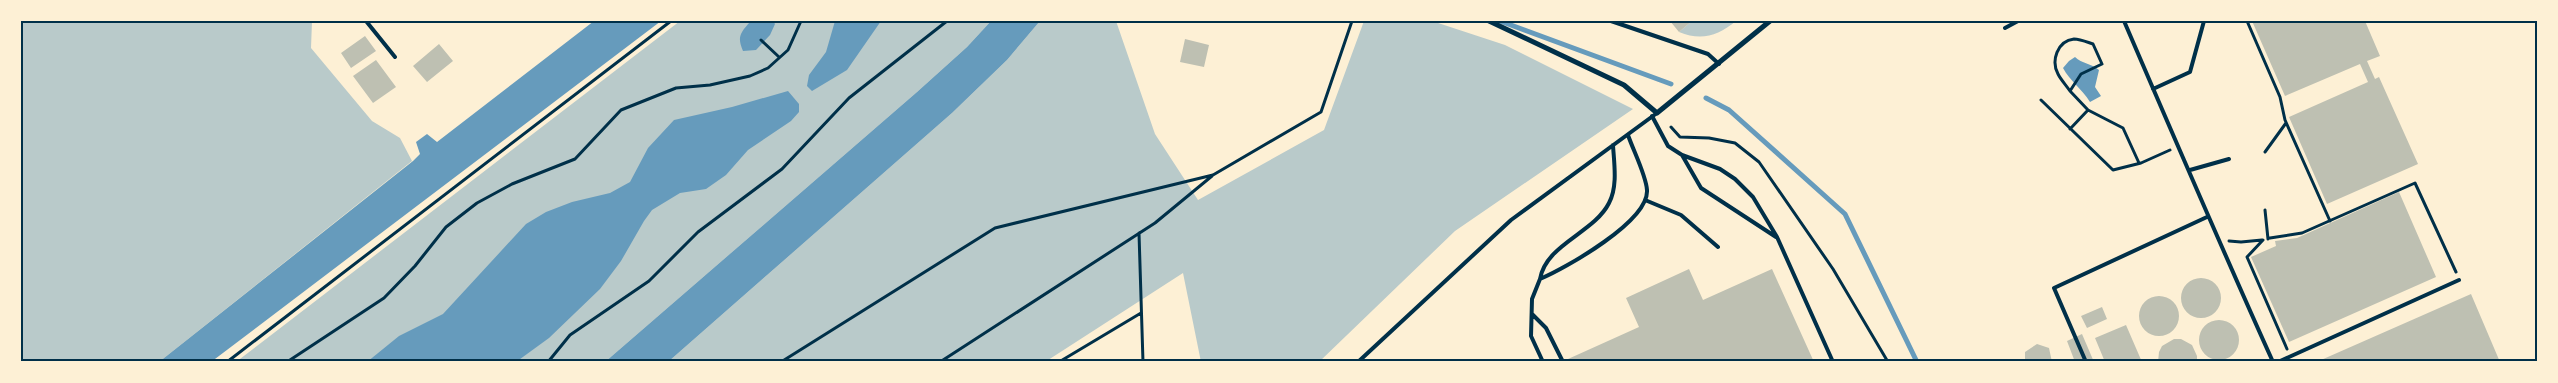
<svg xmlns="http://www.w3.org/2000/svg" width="2558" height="383" font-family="Lato,sans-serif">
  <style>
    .green { fill: #b9caca }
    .water { fill: #669bbc }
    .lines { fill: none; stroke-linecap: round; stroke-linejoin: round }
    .stream { stroke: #669bbc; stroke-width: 5 }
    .building { fill: #bec0b2 }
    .path { stroke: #003049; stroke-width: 3 }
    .service { stroke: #003049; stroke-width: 4 }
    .minor { stroke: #003049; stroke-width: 5 }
    .neatline { fill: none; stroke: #003049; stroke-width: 2 }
  </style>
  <rect width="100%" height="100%" fill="#fdf0d5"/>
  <!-- green -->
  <path class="green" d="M21,21H312L311,48L372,121L400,138L412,161L159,362H21Z
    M680,21H991L967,47L917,92L605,362H236Z
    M1040,21H1116L1155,134L1198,200L1324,130L1364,21H1432L1505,45L1633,109L1455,231L1319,362H1201L1183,273L1045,362H668L952,113L1007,60Z
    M1692,21H1736C1718,36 1701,41 1679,32Z"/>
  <!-- water -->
  <path class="water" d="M594,21H661L211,362H159L413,161L420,154L416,142L427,134L437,142Z
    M773,21L775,24L770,35L756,50L743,51C737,37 740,33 750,22Z
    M835,21H881L847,70L812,91L807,86L809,75L826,52Z
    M991,21H1040L1007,60L952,113L668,362H605L917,92L967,47Z
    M2075,57C2082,64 2091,63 2099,70L2095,87L2101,96L2090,102C2082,89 2070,81 2063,68L2069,61Z
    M788,91L799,104V112L791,121L748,150L726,175L706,189L680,193L652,210L644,221L621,261L600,289L549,338L516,362H367L399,336L443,314L526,224L546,212L572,202L610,193L630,182L648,148L674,120L732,107Z"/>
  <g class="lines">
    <!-- stream -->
    <path class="stream" d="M1500,21L1671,84
      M1706,98L1729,110L1845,214L1917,362"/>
  </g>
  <!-- building -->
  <path class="building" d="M1670,21H1692L1679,32Z
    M2252,21H2365L2380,56L2367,61L2375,79L2379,77L2418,164L2327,204L2289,117L2368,82L2360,64L2285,96Z
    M365,36L376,51L351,68L341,53Z
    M1185,39L1209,45L1204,67L1180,62Z
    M439,44L453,61L427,82L413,66Z
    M376,60L396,87L373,103L353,76Z
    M2399,192L2436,277L2289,342L2251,257L2276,246L2275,241L2297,238Z
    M1689,269L1703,300L1772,269L1814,362H1569L1568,359L1639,327L1626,298Z
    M2181 298a20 20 0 1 1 40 0a20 20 0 1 1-40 0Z
    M2471,294L2500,362L2321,360Z
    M2139 316a20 20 0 1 1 40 0a20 20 0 1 1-40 0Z
    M2102,307L2107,319L2087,328L2081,316Z
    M2199 340a20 20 0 1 1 40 0a20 20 0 1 1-40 0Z
    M2126,325L2142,362H2105L2095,338Z
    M2082,334L2094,362H2075L2067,341Z
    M2174,339H2181L2192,345L2197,356V362H2158L2159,352L2162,346Z
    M2037,344L2049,348L2052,362H2025V352Z"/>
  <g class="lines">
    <!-- path -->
    <path class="path" d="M2247,21L2280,97L2285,120L2330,221
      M761,40L779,57
      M2070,91C2066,85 2061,80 2058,74C2051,61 2057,41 2074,39C2080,39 2087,42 2093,44L2102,64L2081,74L2070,91L2088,110
      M2041,100L2113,170L2141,163L2170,150
      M1671,127L1680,137L1709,138L1735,143L1759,162L1833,269L1888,362
      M2070,129L2088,110L2123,128L2139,163
      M2265,152L2286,123
      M2265,210L2268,239
      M1139,233L1143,362
      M2270,238L2302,233L2415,183L2456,272
      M2263,240L2247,257L2287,349
      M2229,241L2241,242L2262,240
      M227,362L671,21
      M287,362L384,298L415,266L446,227L477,203L512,184L575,159L621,110L676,88L710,85L750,76L768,68L788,50L801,21
      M548,362L570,335L649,281L698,232L782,169L849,98L947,21
      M781,362L995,228L1213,175L1321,112L1352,21
      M940,362L1155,223L1212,176
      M1059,362L1141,313"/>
    <!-- service -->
    <path class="service" d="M366,21L395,57
      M1611,21L1708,54L1719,64
      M2124,21C2173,135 2222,249 2273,362
      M2005,28L2018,21
      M2153,89L2190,72L2204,21
      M1652,116L1668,146L1682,155L1720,169L1735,179L1753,197L1777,237L1833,362
      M1613,145C1614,163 1618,186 1609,203C1594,233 1546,244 1540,279C1566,268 1649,221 1647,190C1646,175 1633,150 1628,135
      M1682,155L1701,188L1776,237
      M2190,170L2229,159
      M1645,200L1681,215L1718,247
      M1540,279L1532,299L1531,336L1543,362
      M1532,314L1546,328L1563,362
      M1358,362L1511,220L1657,113
      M2086,362L2054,288L2207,217
      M2278,362L2459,280"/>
    <!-- minor -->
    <path class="minor" d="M1489,21L1624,85L1657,113L1770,21"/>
  </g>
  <!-- border -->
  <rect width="2558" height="383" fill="none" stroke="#fdf0d5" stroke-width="45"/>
  <rect x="22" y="22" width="2514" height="338" class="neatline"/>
</svg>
